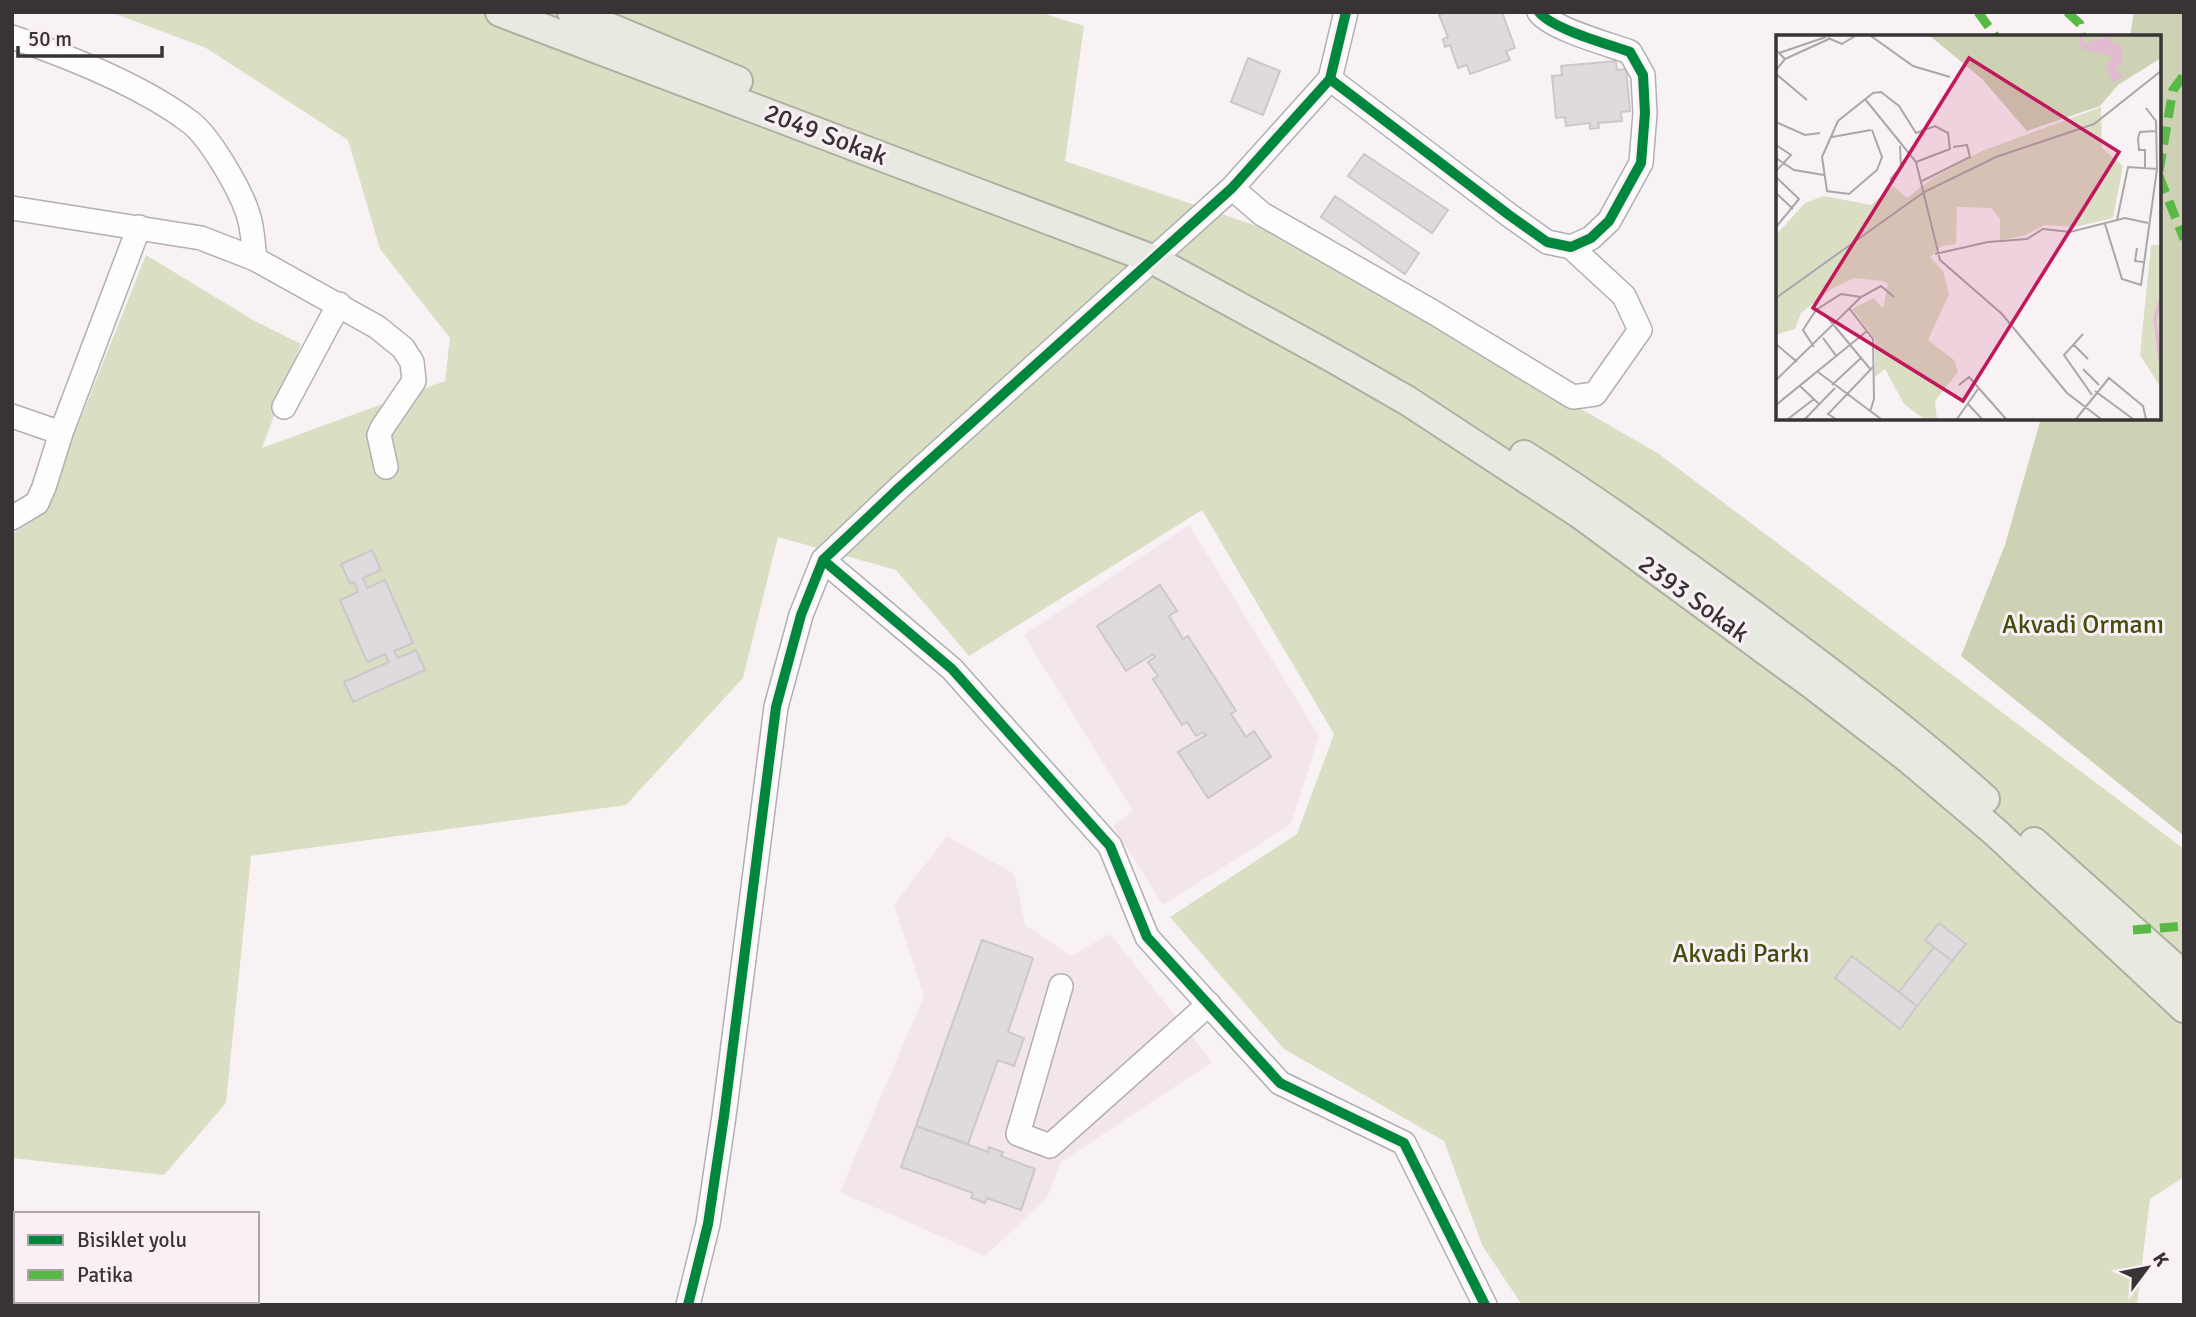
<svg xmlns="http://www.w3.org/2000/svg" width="2196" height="1317" font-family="Signika,sans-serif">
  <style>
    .built { fill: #f2e5ec }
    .green { fill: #dadfc4 }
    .forest { fill: #cdd2b4 }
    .building { fill: #dedadd; stroke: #cbc7ca; stroke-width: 2 }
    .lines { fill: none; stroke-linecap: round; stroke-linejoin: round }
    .minor-casing { stroke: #b3aeb0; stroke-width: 26 }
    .major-casing { stroke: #afafa1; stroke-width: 32 }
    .minor { stroke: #fefdfe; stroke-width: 23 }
    .major { stroke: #e8e9e1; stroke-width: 28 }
    .quiet { stroke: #58b947; stroke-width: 9; stroke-dasharray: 18 9; stroke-linecap: butt }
    .cycleway-casing { stroke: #fbeff6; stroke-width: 15 }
    .cycleway { stroke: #00873e; stroke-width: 10 }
    .labels { text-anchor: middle; stroke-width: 6; stroke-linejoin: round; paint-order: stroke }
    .street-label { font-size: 26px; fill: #383436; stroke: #fbeff6 }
    .park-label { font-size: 26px; fill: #424e0d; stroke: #fbeff6 }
    .inset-river { fill: none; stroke: #e2bad2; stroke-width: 3.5 }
    .inset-road { fill: none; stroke: #aba6a9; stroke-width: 2 }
    .view { fill: #c2185b; fill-opacity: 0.15; stroke: #c2185b; stroke-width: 3.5 }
    .inset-edge { fill: none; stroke: #383436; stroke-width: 3.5 }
  </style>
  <rect width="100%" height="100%" fill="#f8f2f5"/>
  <!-- built -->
  <path class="built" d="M1189,525L1319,736L1291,824L1163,905L1113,826L1133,811L1024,635Z
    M947,836L1014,874L1025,925L1071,956L1110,934L1212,1062L1061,1162L1047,1198L985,1256L840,1192L924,996L894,905Z"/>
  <!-- green -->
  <path class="green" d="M110,12H1039L1084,26L1065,161L1280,234L1659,454L2184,849V1177L2150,1199L2137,1305H1522L1482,1245L1444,1141L1284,1049L1170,917L1297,834L1334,734L1202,510L969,656L896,570L778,537L743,678L626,805L251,856L226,1103L164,1175L12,1158V534L42,515L146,255L253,320L301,344L262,448L445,381L450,338L380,249L348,140L206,48Z"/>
  <!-- forest -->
  <path class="forest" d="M2134,12H2184V836L1961,656L2005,545L2041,418H2159V37H2130Z"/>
  <!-- building -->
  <path class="building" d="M1447,12H1502L1515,48L1506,51L1510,60L1470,74L1467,65L1458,68L1450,45L1445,47L1443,39L1448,37L1439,15Z
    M1248,58L1280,71L1263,115L1231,102Z
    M1616,61L1617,70L1626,69L1630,111L1621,112L1622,121L1598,123L1599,128L1590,129V123L1566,126L1565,117L1556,118L1552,76L1562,75L1561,66Z
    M1364,154L1448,210L1432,233L1348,176Z
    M1335,196L1419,253L1405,274L1321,217Z
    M372,550L381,570L363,578L367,588L385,580L413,643L394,651L398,658L416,650L425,670L353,702L344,682L389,662L385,654L367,662L340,600L358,592L354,582L350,584L341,564Z
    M1160,585L1177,611L1169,616L1183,639L1188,636L1236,711L1231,714L1246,737L1254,731L1271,757L1208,798L1178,752L1206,735L1203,732L1196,736L1187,722L1182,725L1153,679L1158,676L1148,662L1155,657L1153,654L1126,671L1097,626Z
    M1939,923L1966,944L1952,961L1925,940Z
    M982,940L1033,958L1008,1032L1024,1038L1014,1066L998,1060L968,1144L916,1126Z
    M1934,947L1952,961L1917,1006L1899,992Z
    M1852,956L1917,1006L1900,1029L1835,978Z
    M916,1126L988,1152L989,1147L1003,1152L1001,1156L1035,1169L1021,1210L987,1198L985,1203L971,1198L973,1193L901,1167Z
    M50,1301H119V1305H49Z"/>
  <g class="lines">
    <defs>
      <path id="minor" d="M12,37C70,57 141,85 190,122C210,137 239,188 247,211C253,226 253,244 255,259
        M1330,79L1509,215L1547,242L1571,247L1591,238L1609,221L1641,163L1645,113L1643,75L1630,52C1608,44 1552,29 1539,12
        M1232,188L1262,214L1433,312L1573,397L1595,394L1640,330L1624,296L1571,247
        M12,208L201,238L255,259L377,327L403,348L412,362L414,381L382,428L379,435L386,467
        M284,407L339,304
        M12,416L61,433
        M12,518L37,503L44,487L61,433L139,227
        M823,560L952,669L1110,846L1147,937L1280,1083L1404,1143L1485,1305
        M1061,986L1018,1134L1050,1146L1209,1004
        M159,1305L160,1301
        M688,1305L708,1224L724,1116L776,707L801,615L823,560L900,487L1232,188L1330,79L1346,12"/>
      <path id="major" d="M500,12L1152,259L1333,358L1408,401L1580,514L1813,685L1909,759L1994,831L2184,1008
        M572,12L738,81
        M1524,455C1600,502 1671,555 1743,607C1826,669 1908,730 1985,799
        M2034,842L2184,976"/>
    </defs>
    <!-- minor casing -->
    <use href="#minor" class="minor-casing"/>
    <!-- major casing -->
    <use href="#major" class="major-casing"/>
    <!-- minor -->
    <use href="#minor" class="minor"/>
    <!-- major -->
    <use href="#major" class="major"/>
    <!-- quiet -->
    <path class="quiet" d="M1978,12L1996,37
      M2067,12L2080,24L2082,37
      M2159,171L2173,90L2184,75
      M2159,176L2184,239
      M2133,930L2184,926"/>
    <defs>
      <path id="cycleway" d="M1330,79L1509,215L1547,242L1571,247L1591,238L1609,221L1641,163L1645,113L1643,75L1630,52C1608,44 1552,29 1539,12
        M823,560L952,669L1110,846L1147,937L1280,1083L1404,1143L1485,1305
        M688,1305L708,1224L724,1116L776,707L801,615L823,560L900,487L1232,188L1330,79L1346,12"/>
    </defs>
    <!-- cycleway casing -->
    <use href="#cycleway" class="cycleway-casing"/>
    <!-- cycleway -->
    <use href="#cycleway" class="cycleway"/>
  </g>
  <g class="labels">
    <!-- street labels -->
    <g class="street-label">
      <text transform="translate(826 134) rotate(21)" y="9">2049 Sokak</text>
      <text transform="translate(1694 598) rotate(36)" y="9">2393 Sokak</text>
    </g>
    <!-- park labels -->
    <g class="park-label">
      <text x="2083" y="633">Akvadi Ormanı</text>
      <text x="1741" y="962">Akvadi Parkı</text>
    </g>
  </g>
  <!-- overview -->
  <g transform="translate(1776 35)">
    <rect width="385" height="385" fill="#f8f2f5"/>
    <path d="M325,72L326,113L347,131L337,183L299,192L269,190L247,201L224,205V184L215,173L181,172L180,209L166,211L154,222L167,236L173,259L152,305L178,325L182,337L159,366L161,384H148L128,369L109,334L99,342V304L76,274L98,263L107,274L112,249L107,246L78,243L57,253L25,278L19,294L0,300V200L29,168L48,161L95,170L117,151L131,163L155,144L206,116ZM375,210H385V353L364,320Z" fill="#dadfc4"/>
    <path d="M154,1H385V23L342,50L324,71L251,96L206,44Z" fill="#cdd2b4"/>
    <path d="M303,1H307V9L333,1L336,9H345L347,26L340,35L347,42L338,48L330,32L337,21L305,14Z" fill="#e2bad2"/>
    <path class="inset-river" d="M385,263L379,284L385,334"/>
    <path class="inset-road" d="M95,1L137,31L174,42M52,3L66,9L79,1M0,15L9,24L0,35M3,18L50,2M9,24L53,4M0,39L31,65M89,64L140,127L164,225L226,279L291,358L325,384M0,87L29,100L44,98M96,95L106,122L101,135L73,159L51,156L46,122L62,86L97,58L105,57L123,71L140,98L159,91L172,98L174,114L140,127M56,102L95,95M0,110L15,120L0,136M0,123L18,135L48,140M369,133V115H363L362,103L364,97L380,96M0,142L23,164L0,192M114,145L125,132L124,111M146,146L194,122L191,110L177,112M0,158L17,174M341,185L352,132L381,134L380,86L370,73M329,189L346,244L365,250L381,134M361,213L359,226L367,227M159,219L212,207L251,204L267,194L294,197L349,183L372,188M0,263L148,157L220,122L318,89L385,36M73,273L97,304L98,364L94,377M51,282L95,335M307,299L288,320L316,360M47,303L61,322M0,309L21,327M297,309L312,324M38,312L27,295L40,275L65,259L85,262M307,334L323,350M42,337L105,384M0,345L85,262L105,251L118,262M56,350L86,322M183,350L193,342L230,384M24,351L44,370M319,356L357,384M191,368L206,384M0,370L91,296M12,384L38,364M29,384L59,353M60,384L52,379L97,332M181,384L202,354M300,384L333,343L367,371L370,384"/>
    <path class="view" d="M193,23L343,117L187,366L37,273Z"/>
    <rect width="385" height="385" class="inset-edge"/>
  </g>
  <!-- border -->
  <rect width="2196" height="1317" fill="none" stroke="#383436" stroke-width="28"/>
  <!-- legend -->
  <rect x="14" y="1212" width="245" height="91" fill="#fbeff6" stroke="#ada4a9" stroke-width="2"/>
  <rect x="28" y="1235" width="35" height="10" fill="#00873e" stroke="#ada4a9" stroke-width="2"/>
  <text x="77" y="1247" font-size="21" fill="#383436">Bisiklet yolu</text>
  <rect x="28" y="1270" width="35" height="10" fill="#58b947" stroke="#ada4a9" stroke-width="2"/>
  <text x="77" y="1282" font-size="21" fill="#383436">Patika</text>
  <!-- north arrow -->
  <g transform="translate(2147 1268) rotate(58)" stroke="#fbeff6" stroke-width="5" paint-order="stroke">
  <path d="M0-5L12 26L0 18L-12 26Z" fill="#383436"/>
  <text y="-10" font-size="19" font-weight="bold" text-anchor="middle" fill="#383436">K</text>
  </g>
  <!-- scale -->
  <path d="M18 46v10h144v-10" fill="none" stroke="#383436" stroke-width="3.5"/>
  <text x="28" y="46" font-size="21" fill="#383436" stroke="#fbeff6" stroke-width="5" paint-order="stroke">50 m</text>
</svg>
